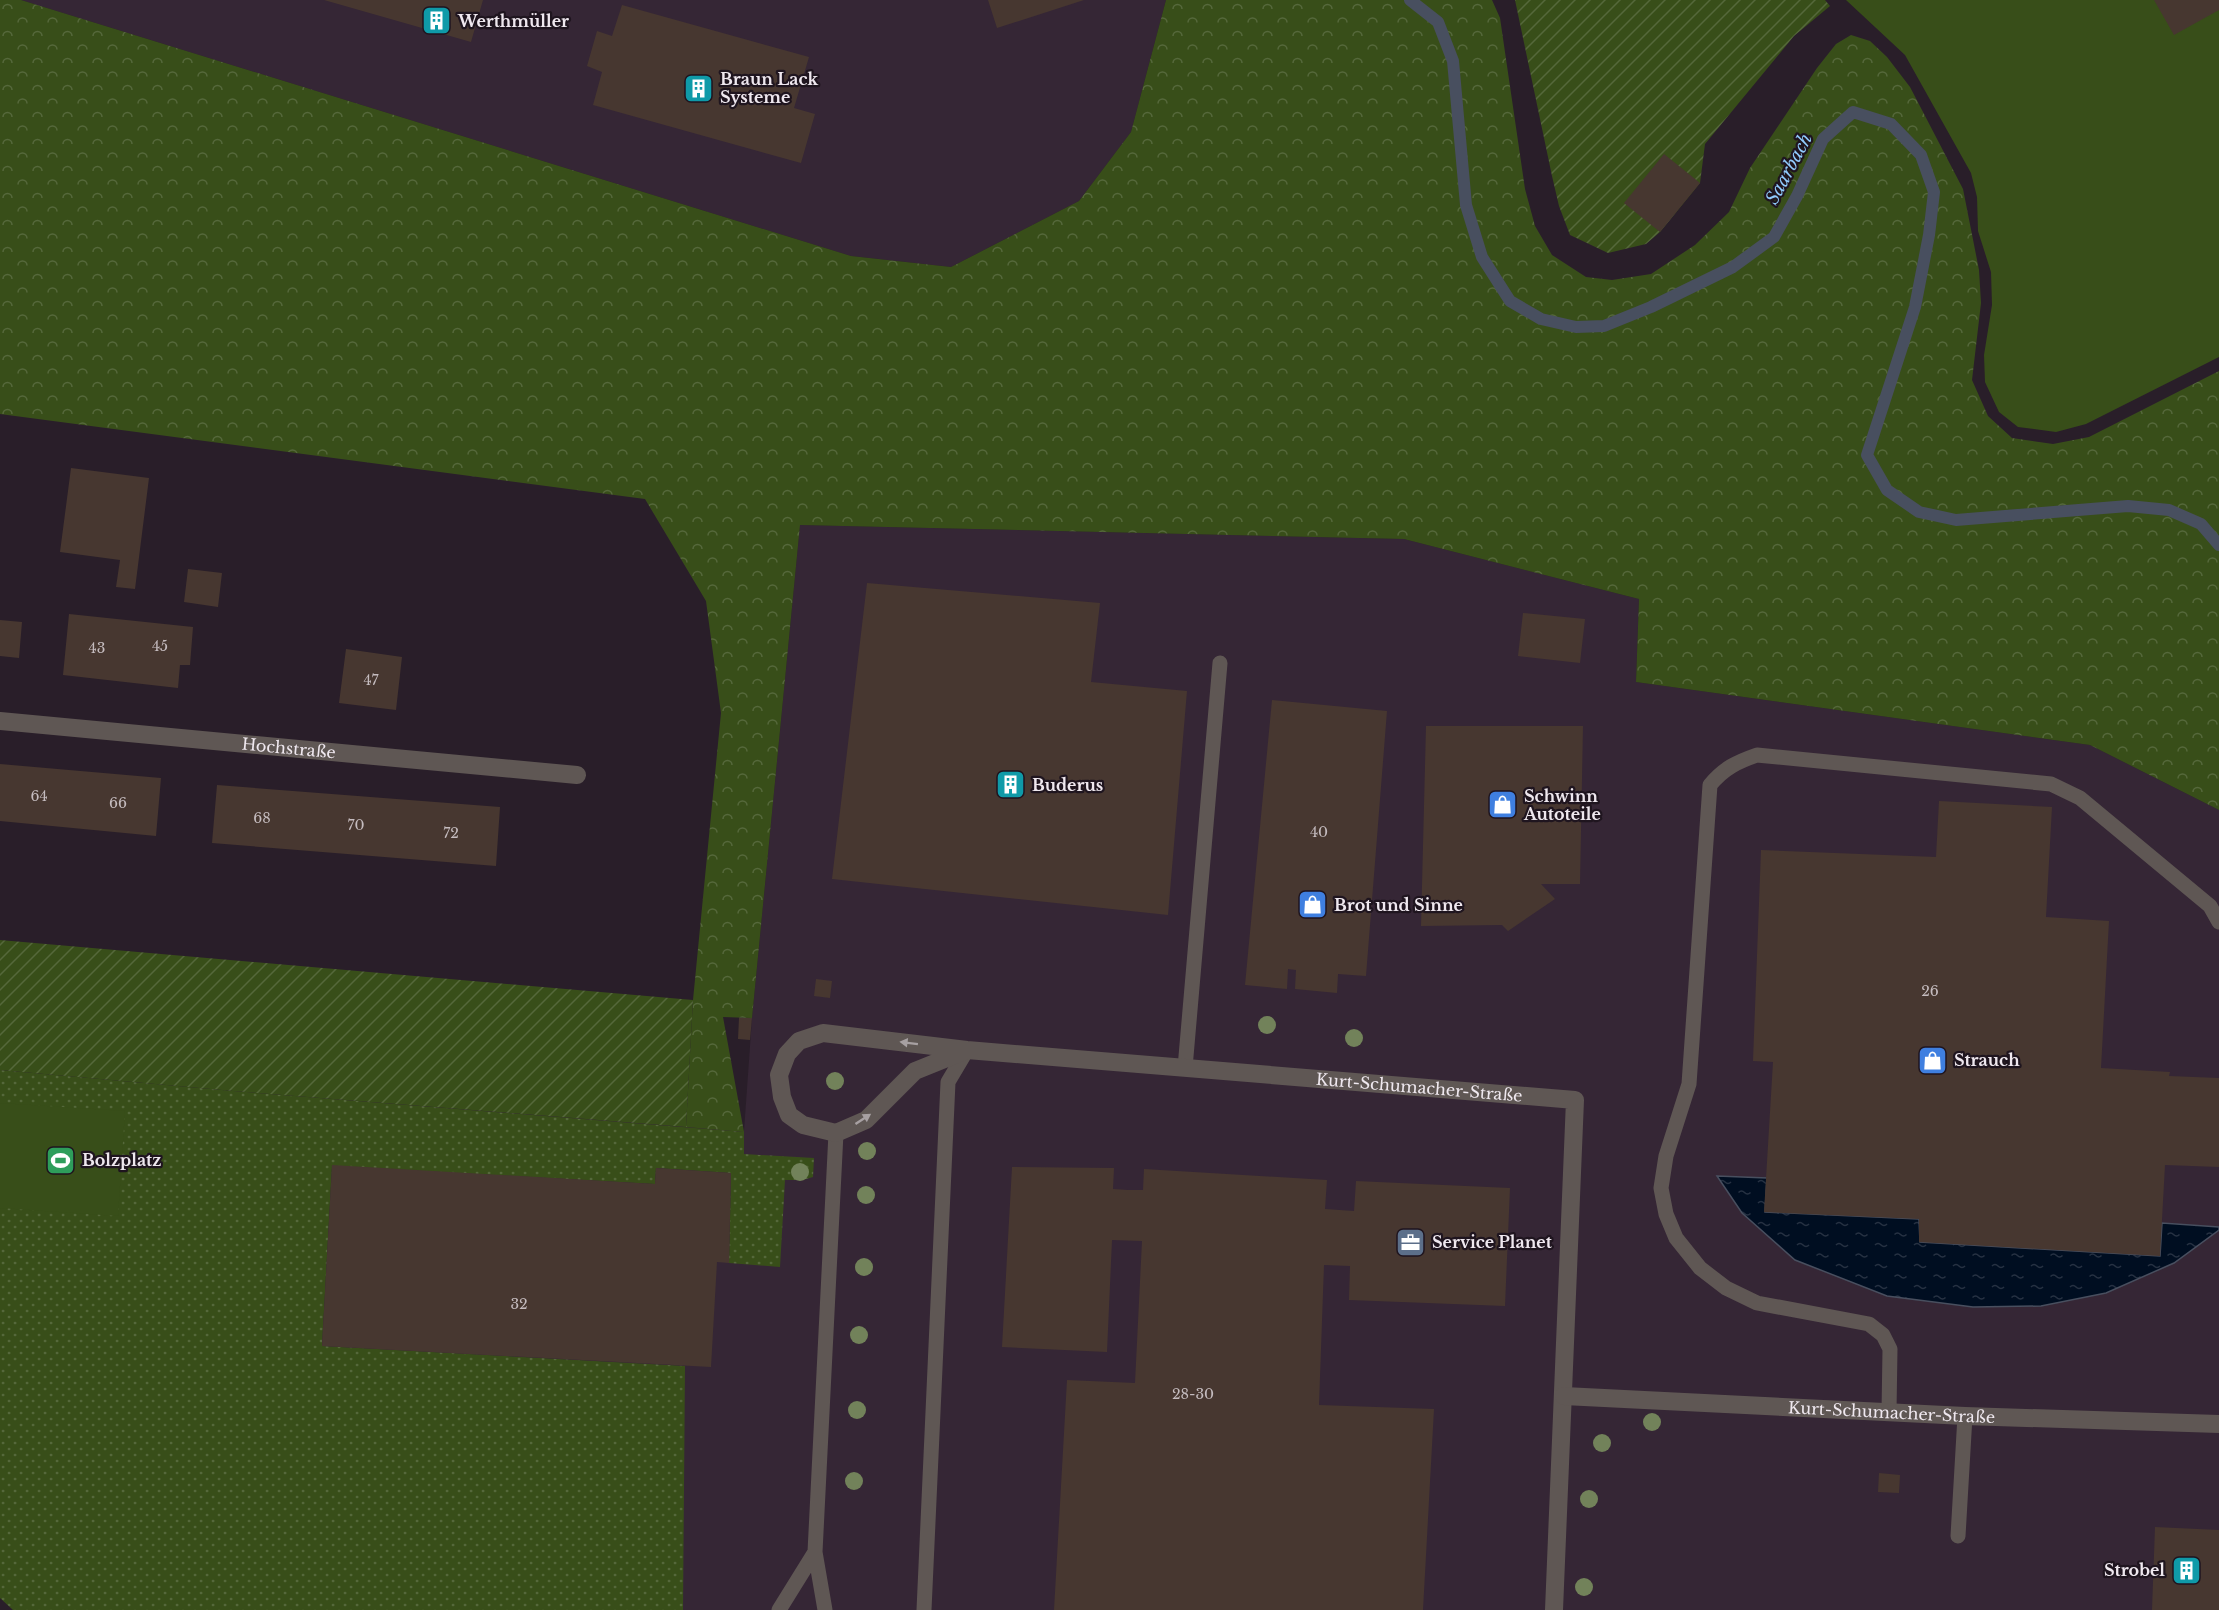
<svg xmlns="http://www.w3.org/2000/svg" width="2219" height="1610" font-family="'Libre Baskerville',serif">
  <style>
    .built { fill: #352635 }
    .grass { fill: url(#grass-dots) }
    .forest { fill: url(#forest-crowns) }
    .garden { fill: url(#garden-furrows) }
    .pitch { fill: #384e19 }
    .water { fill: url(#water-ripples); stroke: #484f5f; stroke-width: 1.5 }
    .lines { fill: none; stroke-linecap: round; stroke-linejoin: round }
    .stream { stroke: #484f5f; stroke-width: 12 }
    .building { fill: #473730 }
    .lane { stroke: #5f5754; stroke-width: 15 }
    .street { stroke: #5f5754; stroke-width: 18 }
    .tree { fill: #72825a }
    .oneway { fill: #a7a0a2 }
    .labels { text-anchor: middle; stroke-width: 4.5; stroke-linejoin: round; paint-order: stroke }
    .number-label { font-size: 14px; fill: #c5bcbf }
    .poi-label { font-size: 16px; font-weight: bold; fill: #efe8ef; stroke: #1f151f; text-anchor: start }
    .street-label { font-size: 16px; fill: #efe8ef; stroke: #1f151f }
    .water-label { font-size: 18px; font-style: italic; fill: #90cafc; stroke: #1f151f }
  </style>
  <defs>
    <pattern id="grass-dots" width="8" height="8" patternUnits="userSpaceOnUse" patternTransform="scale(1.5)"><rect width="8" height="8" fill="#384e19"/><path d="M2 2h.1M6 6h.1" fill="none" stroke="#55683b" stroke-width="1.8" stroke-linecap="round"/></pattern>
    <pattern id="forest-crowns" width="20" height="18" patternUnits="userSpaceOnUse" patternTransform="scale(1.5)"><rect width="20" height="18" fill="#384e19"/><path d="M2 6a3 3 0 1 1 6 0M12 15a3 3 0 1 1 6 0" fill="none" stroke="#55683b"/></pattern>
    <pattern id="garden-furrows" width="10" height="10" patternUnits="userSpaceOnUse" patternTransform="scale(1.5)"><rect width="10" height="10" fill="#384e19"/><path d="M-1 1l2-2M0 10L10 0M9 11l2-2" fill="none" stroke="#55683b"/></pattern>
    <pattern id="water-ripples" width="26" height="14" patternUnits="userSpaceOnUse" patternTransform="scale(1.5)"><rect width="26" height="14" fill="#000e21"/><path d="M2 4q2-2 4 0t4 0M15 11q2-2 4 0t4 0" fill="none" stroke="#263142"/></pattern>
  </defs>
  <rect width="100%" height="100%" fill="#291e29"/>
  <!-- built -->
  <path class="built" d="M21,0H1166L1131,132L1079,201L951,267L851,256Z
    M800,525L1404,539L1639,599L1636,682L2090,745L2219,810V1610H188L233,1091L744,1131L752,1018Z"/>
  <!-- grass -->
  <path class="grass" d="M0,1070L233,1091L744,1132V1154L814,1158L813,1177L803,1180H785L780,1267L729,1263L731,1173L656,1168L655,1184L332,1166L322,1346L685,1366L683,1610H13L0,1598Z"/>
  <!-- forest -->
  <path class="forest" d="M0,0H21L851,256L951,267L1079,201L1131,132L1166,0H1492L1500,18L1525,189L1535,226L1552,255L1586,277L1612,280L1651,274L1695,245L1729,212L1750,168L1817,68L1836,44L1851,35L1870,41L1887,57L1910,87L1963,189L1979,270L1981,303L1972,380L1988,416L2012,438L2053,444L2089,437L2219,371V810L2090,745L1636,682L1639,599L1404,539L800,525L752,1018L723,1017L744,1132L686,1127L693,1000L721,713L706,601L645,499L0,414Z"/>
  <!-- garden -->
  <path class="garden" d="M1515,0H1825L1830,6L1794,36L1705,144L1700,183L1660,232L1646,244L1608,253L1570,235L1559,206L1552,176Z
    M0,940L693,1000L686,1127L233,1091L0,1070Z"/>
  <!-- pitch -->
  <path class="pitch" d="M1846,0H2219V357L2086,424L2056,432L2018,427L1999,412L1985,382L1984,355L1992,305L1991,272L1978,231L1977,197L1971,173L1905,55Z
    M0,1103L125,1111L118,1216L0,1208Z"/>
  <!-- water -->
  <path class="water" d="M1717,1176L1767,1178L1765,1212L1919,1219L1920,1242L2160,1256L2162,1223L2219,1227V1230L2174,1263L2106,1293L2041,1306L1973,1307L1887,1296L1795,1260L1742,1213Z"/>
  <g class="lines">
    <!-- stream -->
    <path class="stream" d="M1410,0L1438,22L1453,61L1466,205L1482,257L1510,301L1541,319L1576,327L1604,326L1651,307L1733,267L1774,237L1797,196L1823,139L1853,112L1891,124L1921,155L1934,192L1929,235L1915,307L1867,455L1887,490L1919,512L1956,520L2128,506L2169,510L2201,524L2219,545"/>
  </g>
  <!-- building -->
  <path class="building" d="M324,0H483L471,42Z
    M988,0H1084L997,28Z
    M2154,0H2219V10L2174,35Z
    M622,5L809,57L794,108L815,114L801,163L593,105L602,72L587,66L597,31L612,36Z
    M1664,154L1700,183L1660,232L1624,203Z
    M71,468L149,478L135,589L116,587L120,560L60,552Z
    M188,569L222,573L218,607L184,602Z
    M867,583L1100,603L1091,682L1187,691L1168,915L832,879Z
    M1523,613L1585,619L1580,663L1518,656Z
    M69,614L193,627L190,665H180L178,688L63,675Z
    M0,620L22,622L19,658L0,656Z
    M346,649L402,657L396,710L339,703Z
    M1272,700L1387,711L1366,976L1338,974L1337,993L1295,989L1296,970L1288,969L1287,989L1245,985Z
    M1426,726H1583L1580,884H1541L1555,899L1508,931L1502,925L1421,926Z
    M0,764L161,778L156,836L0,821Z
    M217,785L500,807L496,866L212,843Z
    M1939,801L2052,807L2046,917L2109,921L2101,1068L2170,1072L2169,1076L2219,1078V1167L2165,1165L2160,1256L1919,1242V1219L1764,1212L1773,1062L1753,1061L1761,850L1936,857Z
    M816,979L832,981L830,998L814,996Z
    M739,1018H752L750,1040L738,1039Z
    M332,1165L655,1184L656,1168L731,1173L729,1263L717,1262L711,1367L322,1346Z
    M1012,1167L1114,1168L1113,1189L1128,1190H1143L1144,1169L1327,1180L1325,1209L1354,1211L1356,1181L1510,1188L1505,1306L1349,1300L1350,1266L1324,1265L1319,1405L1434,1409L1423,1610H1054L1067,1380L1135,1383L1142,1241L1112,1240L1107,1352L1002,1347Z
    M1879,1473L1900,1475L1899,1493L1878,1492Z
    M2155,1527L2219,1530V1610H2152Z"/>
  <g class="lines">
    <!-- lane -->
    <path class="lane" d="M1185,1068L1220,663
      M1889,1412L1890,1349L1883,1335L1869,1324L1757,1303L1726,1288L1700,1268L1676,1238L1666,1214L1661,1188L1666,1156L1689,1084L1710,785C1724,768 1737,762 1757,755L2051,784L2080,798L2210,906L2219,922
      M1958,1536L1965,1416
      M779,1610L815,1552
      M825,1610L815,1552L836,1133
      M924,1610L948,1082L967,1050"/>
    <!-- street -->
    <g class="street">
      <path id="s1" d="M0,721L577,775"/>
      <path id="s2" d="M967,1050L915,1071L866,1120L836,1133L803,1125L789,1115L782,1097L779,1075L787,1054L799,1041L823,1033L967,1050L1575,1100L1554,1610"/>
      <path id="s3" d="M1564,1396L1965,1416L2219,1424"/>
    </g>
  </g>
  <!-- trees -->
  <g class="tree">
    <circle cx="1267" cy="1025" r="9"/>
    <circle cx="1354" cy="1038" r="9"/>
    <circle cx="835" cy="1081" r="9"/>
    <circle cx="867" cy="1151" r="9"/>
    <circle cx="800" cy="1172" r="9"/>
    <circle cx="866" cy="1195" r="9"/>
    <circle cx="864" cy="1267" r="9"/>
    <circle cx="859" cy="1335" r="9"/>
    <circle cx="857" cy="1410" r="9"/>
    <circle cx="1652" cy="1422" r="9"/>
    <circle cx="1602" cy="1443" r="9"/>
    <circle cx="854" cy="1481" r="9"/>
    <circle cx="1589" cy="1499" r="9"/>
    <circle cx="1584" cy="1587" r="9"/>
  </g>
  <!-- one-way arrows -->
  <defs><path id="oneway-solid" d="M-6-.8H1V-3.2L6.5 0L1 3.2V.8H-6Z" transform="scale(1.5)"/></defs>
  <g class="oneway">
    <use href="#oneway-solid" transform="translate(909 1043) rotate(-173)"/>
    <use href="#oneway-solid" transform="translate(863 1119) rotate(-33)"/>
  </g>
  <!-- icons -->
  <defs>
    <symbol id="building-square" viewBox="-11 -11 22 22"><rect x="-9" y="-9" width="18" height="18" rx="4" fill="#0f9aa8" stroke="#1f151f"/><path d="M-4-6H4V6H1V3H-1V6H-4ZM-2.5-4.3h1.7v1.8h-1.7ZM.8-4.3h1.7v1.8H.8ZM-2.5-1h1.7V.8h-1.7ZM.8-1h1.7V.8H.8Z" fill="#fff"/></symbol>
    <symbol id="shop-square" viewBox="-11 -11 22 22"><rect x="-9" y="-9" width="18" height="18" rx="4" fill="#3f7fe0" stroke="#1f151f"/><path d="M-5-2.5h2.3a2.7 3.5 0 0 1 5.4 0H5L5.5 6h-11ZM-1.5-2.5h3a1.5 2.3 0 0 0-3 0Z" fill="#fff"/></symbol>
    <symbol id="stadium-square" viewBox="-11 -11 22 22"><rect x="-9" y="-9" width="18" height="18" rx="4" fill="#2e9e5b" stroke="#1f151f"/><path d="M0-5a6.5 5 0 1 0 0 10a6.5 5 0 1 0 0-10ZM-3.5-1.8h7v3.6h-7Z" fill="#fff"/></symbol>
    <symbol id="office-square" viewBox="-11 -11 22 22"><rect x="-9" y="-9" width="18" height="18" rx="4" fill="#5c6f8a" stroke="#1f151f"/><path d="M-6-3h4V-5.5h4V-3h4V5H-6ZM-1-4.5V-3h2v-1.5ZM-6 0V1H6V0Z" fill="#fff"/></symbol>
  </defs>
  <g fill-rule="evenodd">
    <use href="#building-square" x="420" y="4" width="33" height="33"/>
    <use href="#building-square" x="682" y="72" width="33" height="33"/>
    <use href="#building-square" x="994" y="768" width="33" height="33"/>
    <use href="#shop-square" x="1486" y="788" width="33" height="33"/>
    <use href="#shop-square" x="1296" y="888" width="33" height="33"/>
    <use href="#shop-square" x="1916" y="1044" width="33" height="33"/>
    <use href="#stadium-square" x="44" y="1144" width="33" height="33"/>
    <use href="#office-square" x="1394" y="1226" width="33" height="33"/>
    <use href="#building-square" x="2170" y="1554" width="33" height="33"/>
  </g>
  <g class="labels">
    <!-- number labels -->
    <g class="number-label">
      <text x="160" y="651">45</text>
      <text x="97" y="653">43</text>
      <text x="371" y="685">47</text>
      <text x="39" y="801">64</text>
      <text x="118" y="808">66</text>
      <text x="262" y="823">68</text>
      <text x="356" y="830">70</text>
      <text x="1319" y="837">40</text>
      <text x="451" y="838">72</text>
      <text x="1930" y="996">26</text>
      <text x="519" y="1309">32</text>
      <text x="1193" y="1399">28-30</text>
    </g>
    <!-- poi labels -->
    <g class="poi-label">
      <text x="458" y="27">Werthmüller</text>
      <text x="720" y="85">Braun Lack<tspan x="720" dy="18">Systeme</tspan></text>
      <text x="1032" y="791">Buderus</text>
      <text x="1524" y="802">Schwinn<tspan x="1524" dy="18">Autoteile</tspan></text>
      <text x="1334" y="911">Brot und Sinne</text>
      <text x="1954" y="1066">Strauch</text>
      <text x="82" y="1166">Bolzplatz</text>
      <text x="1432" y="1248">Service Planet</text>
      <text x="2165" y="1576" text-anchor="end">Strobel</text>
    </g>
    <!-- street labels -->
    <g class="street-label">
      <text dy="6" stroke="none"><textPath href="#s1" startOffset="290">Hochstraße</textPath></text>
      <text dy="6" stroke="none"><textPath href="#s2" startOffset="915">Kurt-Schumacher-Straße</textPath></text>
      <text dy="6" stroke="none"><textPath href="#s3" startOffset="328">Kurt-Schumacher-Straße</textPath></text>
    </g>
    <!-- water labels -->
    <g class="water-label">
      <text transform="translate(1789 169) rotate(-62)" y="6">Saarbach</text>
    </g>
  </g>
</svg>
